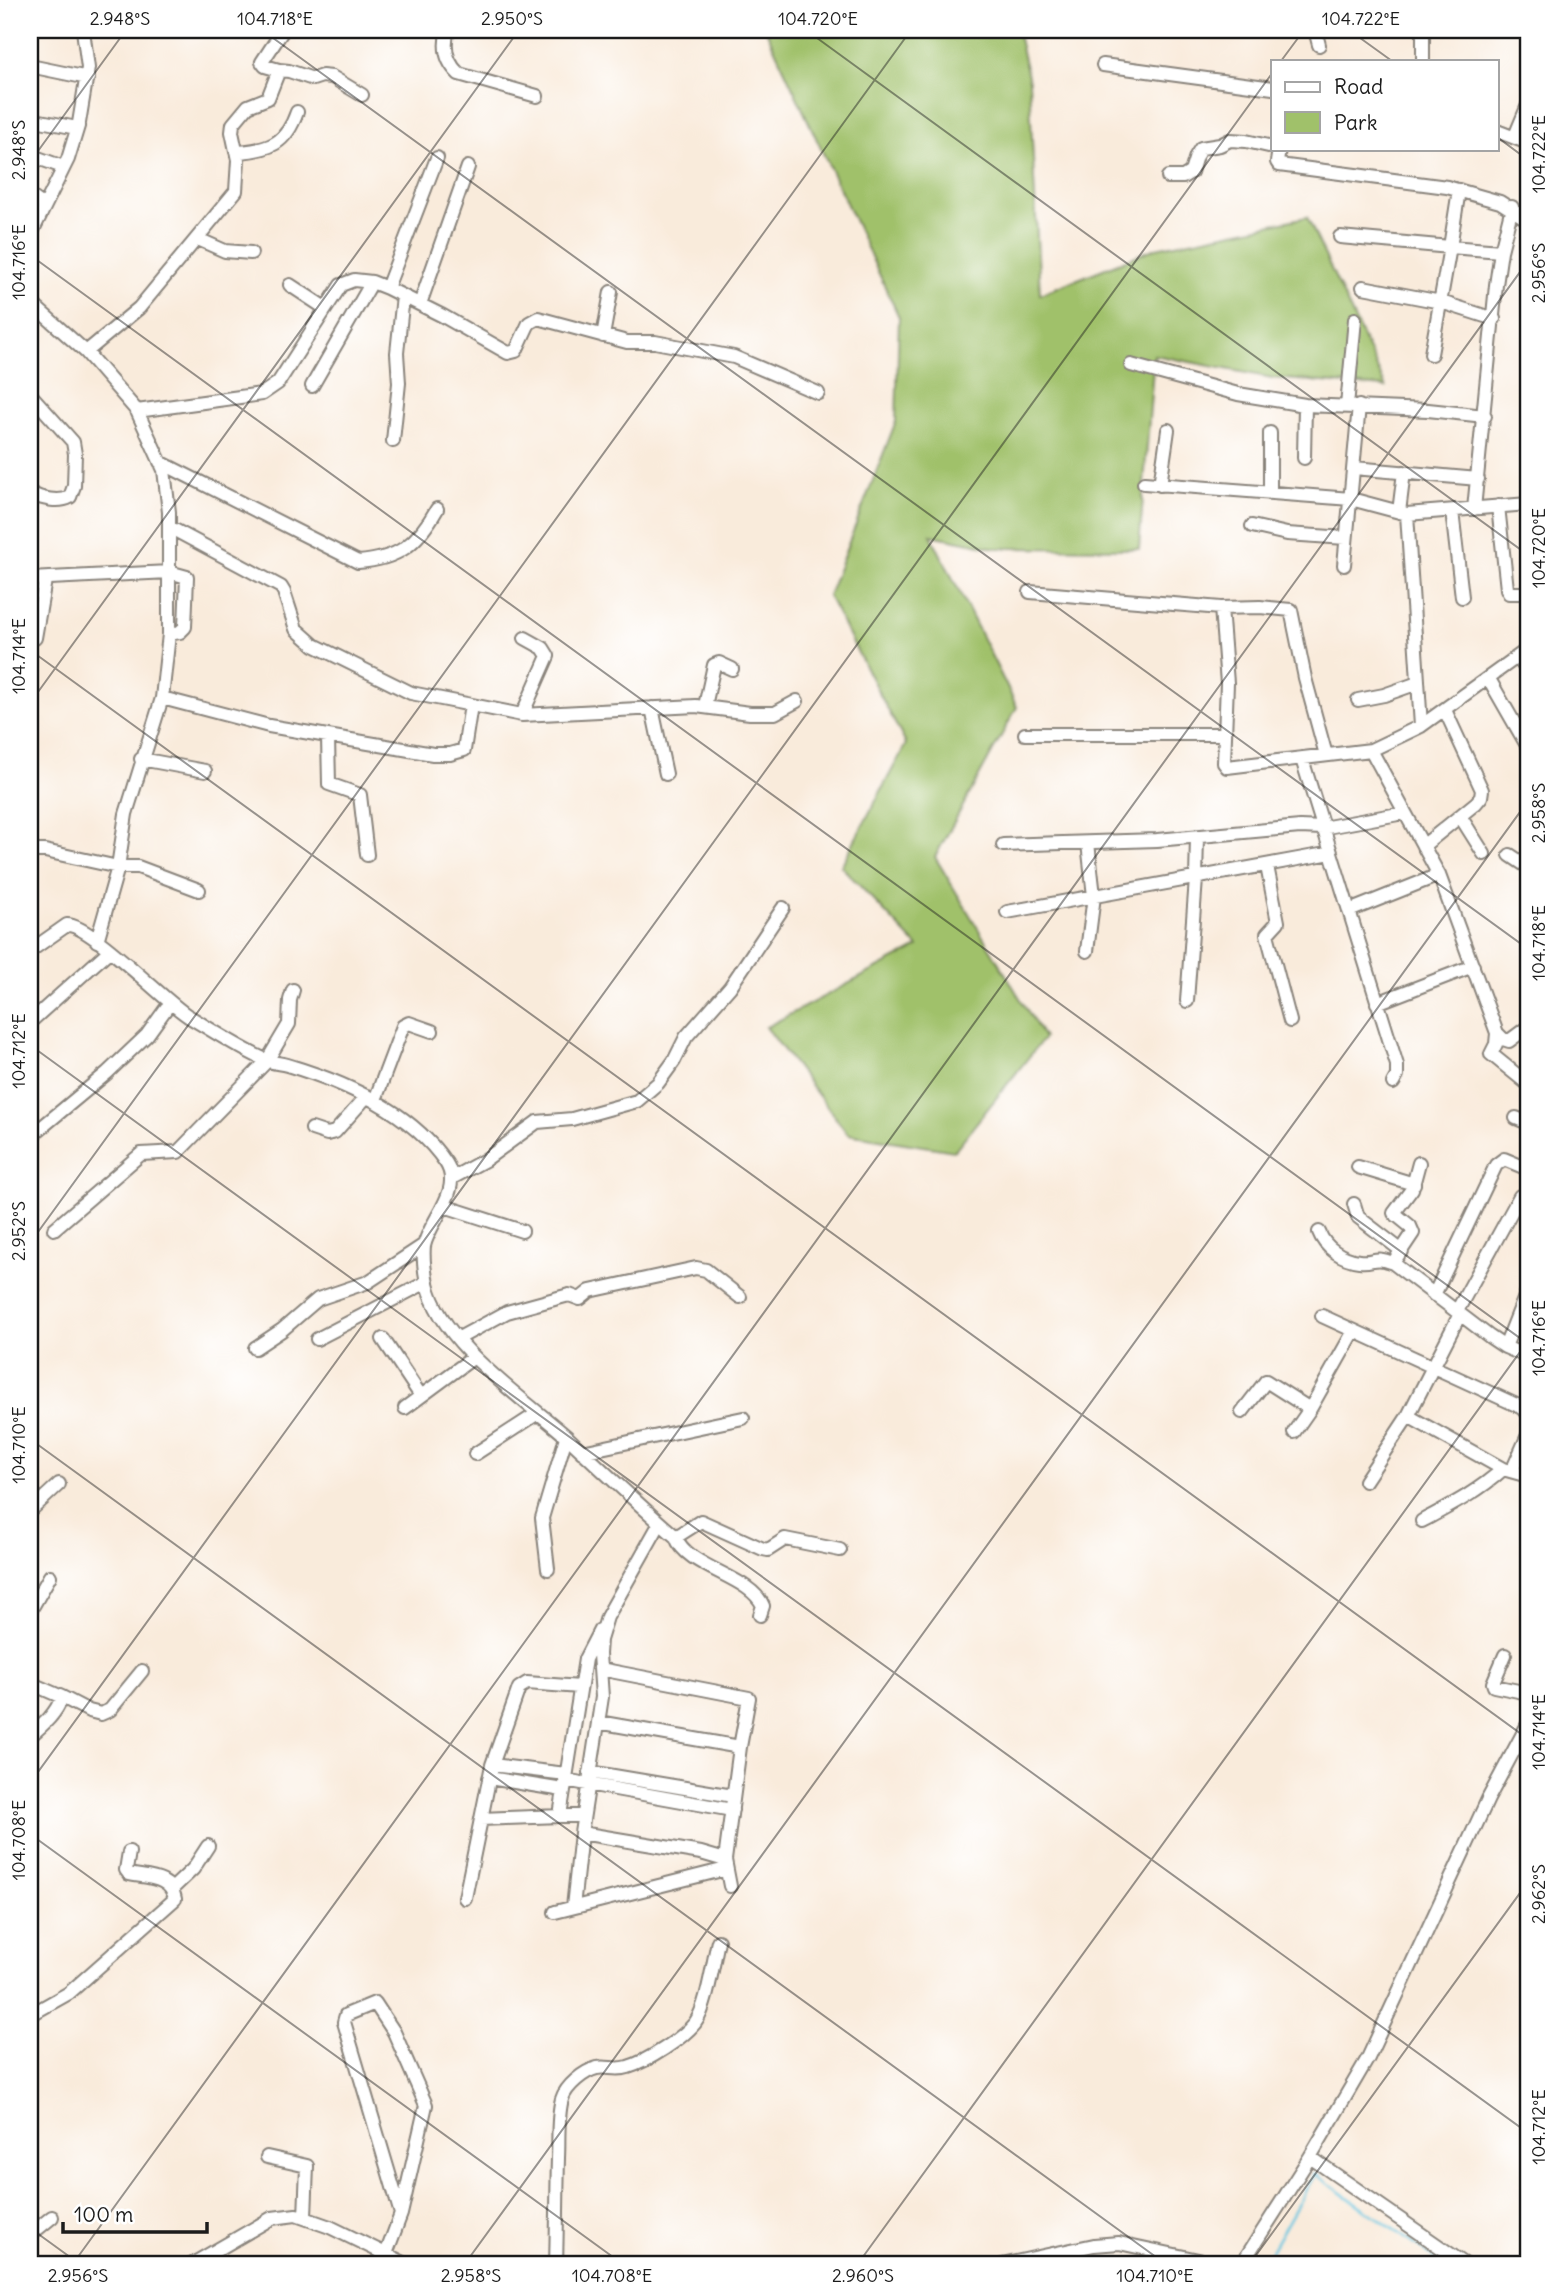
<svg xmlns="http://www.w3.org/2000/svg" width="1558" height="2295" font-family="Delius,sans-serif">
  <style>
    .green { fill: #a0c16a; stroke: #5e6e43; stroke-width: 2 }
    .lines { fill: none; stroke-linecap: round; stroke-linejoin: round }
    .stream { stroke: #63c6e1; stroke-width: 2.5 }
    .minor-casing { stroke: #8a847c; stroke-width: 16 }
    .minor { stroke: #fff; stroke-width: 12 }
    .ticks { fill: none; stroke: #1c1c1c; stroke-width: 2; stroke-opacity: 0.45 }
    .neatline { fill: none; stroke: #1c1c1c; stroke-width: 2.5 }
    .ticks-label { font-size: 18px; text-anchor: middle; fill: #1c1c1c }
  </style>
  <rect width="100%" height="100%" fill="#fff"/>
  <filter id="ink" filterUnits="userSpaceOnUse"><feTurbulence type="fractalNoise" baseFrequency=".0143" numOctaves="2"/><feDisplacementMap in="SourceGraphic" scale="14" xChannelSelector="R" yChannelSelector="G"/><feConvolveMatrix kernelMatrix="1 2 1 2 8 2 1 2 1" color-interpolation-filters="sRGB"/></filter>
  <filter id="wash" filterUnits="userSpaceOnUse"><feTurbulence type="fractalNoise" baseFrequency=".00686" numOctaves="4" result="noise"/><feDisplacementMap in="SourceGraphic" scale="28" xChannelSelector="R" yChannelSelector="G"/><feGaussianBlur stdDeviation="1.57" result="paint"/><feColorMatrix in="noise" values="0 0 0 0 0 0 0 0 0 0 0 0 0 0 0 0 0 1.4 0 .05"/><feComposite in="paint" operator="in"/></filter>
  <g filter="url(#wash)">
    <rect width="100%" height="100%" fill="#f9ebdb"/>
    <!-- green -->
    <path class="green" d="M766,30H1017L1029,81L1040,294L1156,248L1307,217L1386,387L1272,378L1154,355L1139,549L995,548L931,535L1017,707L935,857L1044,1038L954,1151L848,1134L766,1027L918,947L841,866L906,744L828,596L896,421L899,317Z"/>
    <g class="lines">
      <!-- stream -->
      <path class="stream" d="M1263,2265L1315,2174L1444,2265"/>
    </g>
  </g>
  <g filter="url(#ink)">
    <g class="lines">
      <defs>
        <path id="minor" d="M448,30C443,47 446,62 459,74L537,96
          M1315,30L1319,45
          M1423,30V61
          M1103,65L1273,88
          M30,66L88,78
          M279,70L289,71L313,79L322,76L332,77L362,95
          M30,119L77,128
          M1497,131L1528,143
          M1515,136L1528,105
          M1279,149L1277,162L1279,165L1447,187L1500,202L1528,220
          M237,152C270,150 286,144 297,112
          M30,169L38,158L63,167
          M1168,177H1183L1191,172L1196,156L1201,148L1220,145L1230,140L1246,141L1273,147
          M1459,190L1450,247L1501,251
          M30,196L44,206
          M30,236L68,159L79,123L88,68L83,30
          M1340,237L1450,247L1431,354
          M198,239L225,251L251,253
          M290,285L325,308
          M1363,287L1441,302L1494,319
          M387,288L437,158
          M30,302L86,352L137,411L164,470L169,512V634L162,698L126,814L118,867L97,941
          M420,304L468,167
          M603,336L611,292
          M86,352L139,308L236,191L238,160L232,132L233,124L248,106L268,98L279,70L265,66L262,62L283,30
          M1131,365L1238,394L1305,405L1428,410L1485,416
          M312,386L372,282
          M30,394L73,442L75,454L74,486L70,497C59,503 41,499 30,493
          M1347,406L1355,319
          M137,411L262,394L278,383L341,285L354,280L372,282L387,288L443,316L508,353L516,351L529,323L538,318L627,342H655L734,357L818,393
          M1270,433V492
          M393,441L399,383L397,353L403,296
          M1304,458L1305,405
          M160,462L358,562C399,559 417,544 437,509
          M1354,468L1478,479
          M1144,483L1351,499L1407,514
          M1160,485L1168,430
          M1498,506L1507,589L1509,593H1528
          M1474,509L1496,285L1501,251L1512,207
          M1452,511L1462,597
          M1399,512L1404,472
          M1252,526L1287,534L1346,538
          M169,527L281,587L284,592L296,629L314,645L411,693L522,715L696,706L750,713H775L797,701
          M1344,565L1359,406
          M30,579L169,572L187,577L185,627L180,632L169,634
          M1030,592L1221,608L1260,607L1291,610L1305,678L1326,755
          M1221,608L1227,683L1224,763L1227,767L1371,750L1421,726L1528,649
          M35,638L45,580
          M1518,657L1528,672
          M1489,679L1528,747
          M162,698L269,726L433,754H450L464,750L471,705
          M1358,700L1384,695L1418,683
          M705,706L714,665L719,663L732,669
          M652,708L666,774
          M522,715L548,656L543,648L525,638
          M1421,726L1407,514L1528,504
          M1025,734H1224
          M328,737L329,784L360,795L367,855
          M1371,750L1439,875L1497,1033L1496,1044L1491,1054L1528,1084
          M141,759L205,771
          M1302,759L1397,1065V1076L1393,1083
          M1460,816L1484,854
          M1003,845L1157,840L1300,827L1322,828L1404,813
          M1423,846L1476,803L1481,797L1482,790L1445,710
          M30,851H45L118,867H138L199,890
          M1510,855L1528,867
          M1267,866L1278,922L1267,934L1290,1021
          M1349,911L1439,875
          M1007,912L1331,853
          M30,951L67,925C90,924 163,1000 188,1016C210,1029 244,1051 266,1060C273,1063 280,1063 287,1065C344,1082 412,1112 446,1163C464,1190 429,1221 424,1246C423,1256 425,1273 427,1283C440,1343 523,1398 567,1437C603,1471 639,1505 676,1537C686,1568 751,1576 763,1606L760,1615
          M1087,951L1094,896L1088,843
          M1187,1001L1196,879L1197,837
          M1377,1003L1473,966
          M30,1022L109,951
          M1497,1033L1503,1039L1509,1041L1528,1027
          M375,1100L403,1026L409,1023L432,1031
          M1516,1118L1528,1123
          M312,1129L327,1134L335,1132L367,1096
          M30,1137L107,1073L147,1035L170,1003
          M1358,1167L1414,1184
          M452,1178L485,1160L537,1122L572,1119L637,1101L658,1083L674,1061L686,1037L730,987L783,908
          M1354,1204L1358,1217L1402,1251
          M444,1206L522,1231
          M54,1229L141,1154L178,1152L267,1061L289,1024L290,1000L293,990
          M1319,1232C1325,1248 1342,1259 1359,1261C1375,1263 1373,1255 1393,1263L1490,1337L1505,1347L1528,1357
          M1393,1263L1413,1233L1410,1226L1394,1213L1412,1189L1419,1163
          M1434,1295L1496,1165L1504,1159L1528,1169
          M1457,1311L1520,1196
          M1322,1316L1523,1408L1528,1414
          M459,1338L507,1312L569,1295L580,1299L590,1291L696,1268L706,1270L740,1297
          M317,1339L427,1282
          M383,1339L421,1396
          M1505,1347L1528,1289
          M255,1348L282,1330L318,1299L368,1282L424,1245
          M405,1408L474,1357
          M1242,1412L1266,1381L1310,1409
          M1408,1416L1503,1469L1528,1476
          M1294,1432L1310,1409L1354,1331
          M582,1452L743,1418
          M475,1454L538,1413
          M1512,1471L1528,1435
          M1365,1481L1408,1416L1460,1314
          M30,1511L59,1484
          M1422,1521C1450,1506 1479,1491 1503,1469
          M660,1523L607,1617L600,1640L599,1654L602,1697L581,1833L701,1853L725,1860L730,1886
          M676,1537L701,1521L763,1549L768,1550L785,1539L840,1550
          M548,1569L542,1518L566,1437
          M30,1611L50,1576
          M1505,1655L1493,1683L1494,1686L1528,1693
          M600,1669L749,1698L740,1747L725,1860
          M30,1683L62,1697C56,1714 44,1724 30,1736
          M62,1697L89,1711L101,1714L110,1710L142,1671
          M598,1722L740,1747
          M492,1765L566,1774
          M590,1772L733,1796
          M489,1778L563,1790
          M565,1780L732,1810
          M582,1816H561V1809L585,1659L600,1630
          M481,1819L561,1816
          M172,1889L193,1869L208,1846
          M465,1898L492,1765L519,1688L527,1683L580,1687
          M573,1907L581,1833
          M555,1912L726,1869
          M30,2015L69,1993L175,1899C171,1876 147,1878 129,1874L126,1870L129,1852
          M267,2157L307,2166L305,2217
          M1310,2157L1466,2265
          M30,2235L52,2217
          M386,2254L401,2214L426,2105L394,2032L375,2003L346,2015L344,2022L401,2214
          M191,2265L272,2218L296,2215L330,2227L408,2265
          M556,2265C557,2230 557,2194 558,2158C559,2140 557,2117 562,2099C566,2086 584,2071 597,2068C607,2066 617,2071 628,2067C648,2061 682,2039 695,2023C707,2007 713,1963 718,1941
          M1002,2265L1094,2245L1119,2243L1222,2265
          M1241,2265L1310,2157L1368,2058L1488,1799L1528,1724"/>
      </defs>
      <!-- minor casing -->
      <use href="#minor" class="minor-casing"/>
      <!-- minor -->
      <use href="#minor" class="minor"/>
    </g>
  </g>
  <!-- ticks -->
  <path class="ticks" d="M262,30L1528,949M806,30L1528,555M1349,30L1392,61M1281,61L1304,30M1497,137L1528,160M30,162L126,30M30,255L1528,1344M30,650L1528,1739M30,703L519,30M30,1045L1528,2133M30,1243L911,30M30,1439L1167,2265M30,1783L1273,72M30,1834L624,2265M30,2228L81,2265M72,2265L1528,261M464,2265L1528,801M857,2265L1528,1341M1249,2265L1528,1882"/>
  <!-- margin -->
  <rect width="1558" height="2295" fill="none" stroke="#fff" stroke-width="77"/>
  <!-- legend -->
  <rect x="1271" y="60" width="228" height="91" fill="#ffffff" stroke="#a4a4a4" stroke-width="2"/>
  <rect x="1285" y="82" width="35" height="10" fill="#ffffff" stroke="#a4a4a4" stroke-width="2"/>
  <text x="1334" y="94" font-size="21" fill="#1c1c1c">Road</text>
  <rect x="1285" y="112" width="35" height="21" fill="#a0c16a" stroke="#a4a4a4" stroke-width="2"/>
  <text x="1334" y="130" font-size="21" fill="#1c1c1c">Park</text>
  <!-- scale -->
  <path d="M63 2222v10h144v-10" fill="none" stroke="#1c1c1c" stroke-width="3.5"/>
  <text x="74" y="2222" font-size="21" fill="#1c1c1c" stroke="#ffffff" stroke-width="5" paint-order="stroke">100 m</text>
  <rect x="38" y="38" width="1482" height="2218" class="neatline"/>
  <g class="ticks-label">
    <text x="120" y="25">2.948°S</text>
    <text x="275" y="25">104.718°E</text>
    <text x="512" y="25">2.950°S</text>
    <text x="818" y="25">104.720°E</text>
    <text x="1361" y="25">104.722°E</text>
    <text transform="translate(19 150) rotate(-90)" y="6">2.948°S</text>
    <text transform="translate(1539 154) rotate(-90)" y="6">104.722°E</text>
    <text transform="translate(19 262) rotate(-90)" y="6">104.716°E</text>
    <text transform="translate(1539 273) rotate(-90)" y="6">2.956°S</text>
    <text transform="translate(1539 548) rotate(-90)" y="6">104.720°E</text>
    <text transform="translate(19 656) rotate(-90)" y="6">104.714°E</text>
    <text transform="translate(1539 813) rotate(-90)" y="6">2.958°S</text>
    <text transform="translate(1539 943) rotate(-90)" y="6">104.718°E</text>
    <text transform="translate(19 1051) rotate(-90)" y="6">104.712°E</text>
    <text transform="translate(19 1231) rotate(-90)" y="6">2.952°S</text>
    <text transform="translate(1539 1338) rotate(-90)" y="6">104.716°E</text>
    <text transform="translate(19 1445) rotate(-90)" y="6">104.710°E</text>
    <text transform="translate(1539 1732) rotate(-90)" y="6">104.714°E</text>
    <text transform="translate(19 1840) rotate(-90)" y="6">104.708°E</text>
    <text transform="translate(1539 1894) rotate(-90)" y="6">2.962°S</text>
    <text transform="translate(1539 2127) rotate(-90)" y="6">104.712°E</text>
    <text x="78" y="2282">2.956°S</text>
    <text x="471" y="2282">2.958°S</text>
    <text x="612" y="2282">104.708°E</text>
    <text x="863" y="2282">2.960°S</text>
    <text x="1155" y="2282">104.710°E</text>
  </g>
</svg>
